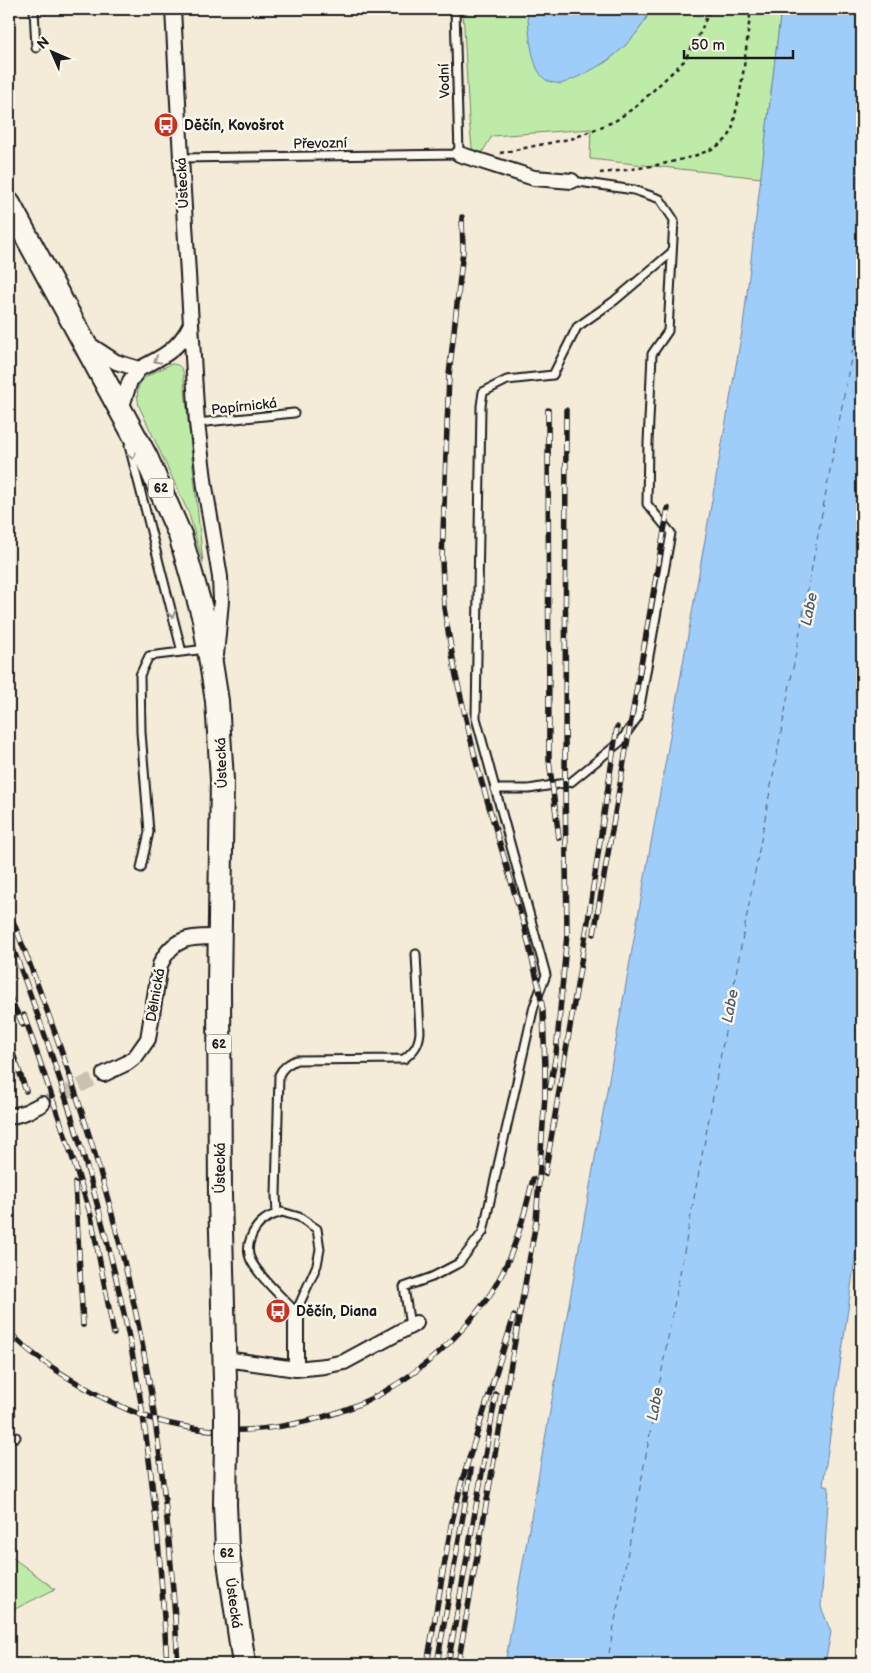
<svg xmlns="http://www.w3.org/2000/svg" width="871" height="1673" font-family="'Balsamiq Sans',sans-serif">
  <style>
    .green { fill: #bfeba8; stroke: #6e8462 }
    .water { fill: #9ecdfa; stroke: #6a86a1 }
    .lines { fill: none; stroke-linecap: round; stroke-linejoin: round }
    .ferry { stroke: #4a5a6a; stroke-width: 1; stroke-dasharray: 6 5; stroke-linecap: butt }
    .minor-tunnel { stroke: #c9c2b3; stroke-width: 14; stroke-dasharray: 14 7; stroke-linecap: butt }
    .service-casing { stroke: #1c1c1c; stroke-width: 11 }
    .minor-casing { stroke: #1c1c1c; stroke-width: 18 }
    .primary-casing { stroke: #1c1c1c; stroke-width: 26 }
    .path { stroke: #1c1c1c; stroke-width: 2.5; stroke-dasharray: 4 4; stroke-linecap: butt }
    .service { stroke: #fbf7ec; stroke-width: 7 }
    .minor { stroke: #fbf7ec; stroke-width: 14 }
    .primary { stroke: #fbf7ec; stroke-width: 22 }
    .rail-casing { stroke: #1c1c1c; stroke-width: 5.5 }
    .rail { stroke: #fbf7ec; stroke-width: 4; stroke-dasharray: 11; stroke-linecap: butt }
    .primary-bridge-casing { stroke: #1c1c1c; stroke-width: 26; stroke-linecap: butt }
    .primary-bridge { stroke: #fbf7ec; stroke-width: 22 }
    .oneway { stroke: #97948e }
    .labels { text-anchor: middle; stroke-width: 5; stroke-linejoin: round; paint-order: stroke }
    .shield { fill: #fbf7ec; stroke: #5f5e5a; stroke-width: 1 }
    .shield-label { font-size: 12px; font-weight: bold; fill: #1c1c1c }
    .street-label { font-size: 14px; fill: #1c1c1c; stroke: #fbf7ec }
    .poi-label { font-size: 14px; font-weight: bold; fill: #1c1c1c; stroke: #fbf7ec; text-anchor: start }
    .water-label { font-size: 15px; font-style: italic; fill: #4a5a6a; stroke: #fbf7ec }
  </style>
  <rect width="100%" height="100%" fill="#f4ebd9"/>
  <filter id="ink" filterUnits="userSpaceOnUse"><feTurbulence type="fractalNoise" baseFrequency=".02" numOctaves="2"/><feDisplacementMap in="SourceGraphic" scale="10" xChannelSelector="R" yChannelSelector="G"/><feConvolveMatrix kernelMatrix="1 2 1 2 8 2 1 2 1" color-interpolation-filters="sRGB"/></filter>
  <g filter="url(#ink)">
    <!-- green -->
    <path class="green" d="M463,9H527L533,54L602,65C623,49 640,33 651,9H781L761,178L590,159L591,129L492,136L474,166L469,119Z
      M171,364C177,364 181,366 183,371L203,563L189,514L139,406C132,376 150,376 171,364Z
      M9,1555L55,1589L9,1612Z"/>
    <!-- water -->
    <path class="water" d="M527,9H651C633,48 600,69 561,84C557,83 550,83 546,80C530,70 529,26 527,9Z
      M781,9H862V1210L823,1485L829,1487L821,1607L831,1632L825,1664H505L743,326Z"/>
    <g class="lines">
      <!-- ferry -->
      <path class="ferry" d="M607,1664L862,299"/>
      <!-- minor-tunnel -->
      <path class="minor-tunnel" d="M42,1104L104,1074"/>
      <defs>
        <path id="service" d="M34,9L36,48
          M181,158L459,154L455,9
          M197,423L294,413
          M129,446L182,652
          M495,789H529L571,782L620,742L638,717L671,533L647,504L648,443L652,354L668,331L674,220L660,199L634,190L572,181
          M141,868L149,832L141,732L140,675L149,656L206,649
          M282,1212L299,1217L317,1229L320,1249L317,1265L296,1312C284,1299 256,1274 250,1258C245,1245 253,1228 264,1220C269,1216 276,1214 282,1212Z
          M277,1214L276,1195L279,1075C283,1067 288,1064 296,1060L404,1059C414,1051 419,1045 420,1032L416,954
          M410,1326L404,1287L432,1277L459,1263L483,1232L534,1006L546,975L476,718L481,406L483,392L507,380L553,375L577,327L614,301L672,252
          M9,1436L16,1437"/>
        <path id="minor" d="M173,9L181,158L197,423L205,487L220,577L221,601L216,655
          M459,154L534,178L572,181
          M90,345L116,362L139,369C161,358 179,349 190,326
          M121,409L130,381L139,369
          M104,1074L127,1063L136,1056L148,1039L160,965C173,936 191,937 219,937
          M9,1117L26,1112L42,1104
          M296,1312V1369
          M225,1359L296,1369L325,1366L344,1362L416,1323"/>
        <path id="primary" d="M9,204L146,457L180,535L204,619L217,701L222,780L219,987L220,1195L226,1417
          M226,1441L225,1505L227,1548L244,1664"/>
      </defs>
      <!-- service casing -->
      <use href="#service" class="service-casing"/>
      <!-- minor casing -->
      <use href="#minor" class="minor-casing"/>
      <!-- primary casing -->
      <use href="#primary" class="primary-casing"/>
      <!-- path -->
      <path class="path" d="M500,153L574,138L615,121L638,105L684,61L700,33L710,9
        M600,173C628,170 717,160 730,134C733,129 734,121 735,115C744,81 746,44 751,9"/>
      <!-- service -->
      <use href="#service" class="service"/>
      <!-- minor -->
      <use href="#minor" class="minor"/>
      <!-- primary -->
      <use href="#primary" class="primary"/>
      <defs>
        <path id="rail" d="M548,410L549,760L559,838
          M9,911C68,1059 119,1212 147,1370C164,1467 172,1566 178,1664
          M594,934L668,508
          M9,938C64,1080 107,1219 135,1368C153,1466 161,1565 167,1664
          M9,996L23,1025
          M24,1015L71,1153L91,1216L114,1334
          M9,1042L26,1091
          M550,1088L556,1054L567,934L565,783L566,410
          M545,1174L588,921L617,727
          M75,1183L83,1325
          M9,1331C29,1354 58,1372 84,1387C111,1403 141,1417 171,1424C238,1440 324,1425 384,1392C424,1369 460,1336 487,1299C512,1263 523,1221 533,1179
          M427,1664L451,1526L461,1484L514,1316
          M437,1664L471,1470
          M448,1664L496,1394
          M458,1664L536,1222L545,1096V1068L543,1011L539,988L524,925L477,766L456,676L444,608L442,559L449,375L463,251L462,217"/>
      </defs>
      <!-- rail casing -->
      <use href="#rail" class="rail-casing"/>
      <!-- rail -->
      <use href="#rail" class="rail"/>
      <defs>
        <path id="primary-bridge" d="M226,1441V1417"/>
      </defs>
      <!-- primary-bridge casing -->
      <use href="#primary-bridge" class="primary-bridge-casing"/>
      <!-- primary-bridge -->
      <use href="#primary-bridge" class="primary-bridge"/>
    </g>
    <!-- one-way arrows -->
    <defs><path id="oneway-chevron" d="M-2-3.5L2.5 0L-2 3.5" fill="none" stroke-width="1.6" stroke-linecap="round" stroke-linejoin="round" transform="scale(1.25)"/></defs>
    <g class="oneway">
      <use href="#oneway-chevron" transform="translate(157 360) rotate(153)"/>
      <use href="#oneway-chevron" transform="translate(132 456) rotate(77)"/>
      <use href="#oneway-chevron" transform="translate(172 614) rotate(75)"/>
    </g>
  </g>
  <!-- icons -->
  <defs>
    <symbol id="bus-disc" viewBox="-11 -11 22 22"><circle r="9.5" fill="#c8321e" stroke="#fbf7ec"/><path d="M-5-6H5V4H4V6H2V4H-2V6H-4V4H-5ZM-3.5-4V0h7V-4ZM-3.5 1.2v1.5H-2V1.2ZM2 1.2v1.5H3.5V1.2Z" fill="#fff"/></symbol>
  </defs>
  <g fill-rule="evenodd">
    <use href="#bus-disc" x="152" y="111" width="28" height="28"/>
    <use href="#bus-disc" x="264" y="1297" width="28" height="28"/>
  </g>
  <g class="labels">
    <!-- shield labels -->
    <g class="shield">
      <rect x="148.5" y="478.5" width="25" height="19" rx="4"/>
      <rect x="206.5" y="1034.5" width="25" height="19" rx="4"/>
      <rect x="214.5" y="1543.5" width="25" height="19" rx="4"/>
    </g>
    <g class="shield-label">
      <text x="161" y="492">62</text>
      <text x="219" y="1048">62</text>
      <text x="227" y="1557">62</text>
    </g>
    <!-- street labels -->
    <g class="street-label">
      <text transform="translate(444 81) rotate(-92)" y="5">Vodní</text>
      <text transform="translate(320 143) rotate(-1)" y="5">Převozní</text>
      <text transform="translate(182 183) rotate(-93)" y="5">Ústecká</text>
      <text transform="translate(244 406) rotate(-6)" y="5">Papírnická</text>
      <text transform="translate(221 763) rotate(-92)" y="5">Ústecká</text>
      <text transform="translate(155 995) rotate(-80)" y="5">Dělnická</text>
      <text transform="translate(220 1168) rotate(-90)" y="5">Ústecká</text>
      <text transform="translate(234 1603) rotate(82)" y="5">Ústecká</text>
    </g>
    <!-- poi labels -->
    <g class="poi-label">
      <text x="184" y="130">Děčín, Kovošrot</text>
      <text x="296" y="1316">Děčín, Diana</text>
    </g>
    <!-- water labels -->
    <g class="water-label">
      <text transform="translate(809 609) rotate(-78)" y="5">Labe</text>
      <text transform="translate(730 1006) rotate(-79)" y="5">Labe</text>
      <text transform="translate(655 1404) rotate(-79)" y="5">Labe</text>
    </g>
  </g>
  <!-- margin -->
  <rect width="871" height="1673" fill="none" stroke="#fbf7ec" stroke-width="30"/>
  <rect x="15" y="15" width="841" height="1643" fill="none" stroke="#1c1c1c" stroke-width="2" filter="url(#ink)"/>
  <!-- north arrow -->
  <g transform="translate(52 52) rotate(315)" stroke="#fbf7ec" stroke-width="4" paint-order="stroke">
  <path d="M0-4L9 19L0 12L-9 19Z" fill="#1c1c1c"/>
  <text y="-8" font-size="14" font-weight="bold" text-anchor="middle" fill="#1c1c1c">N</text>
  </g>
  <!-- scale -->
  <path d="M684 50v8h109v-8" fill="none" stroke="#1c1c1c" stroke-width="2.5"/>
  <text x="691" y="50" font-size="15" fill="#1c1c1c" stroke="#fbf7ec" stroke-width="4" paint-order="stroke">50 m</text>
</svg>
